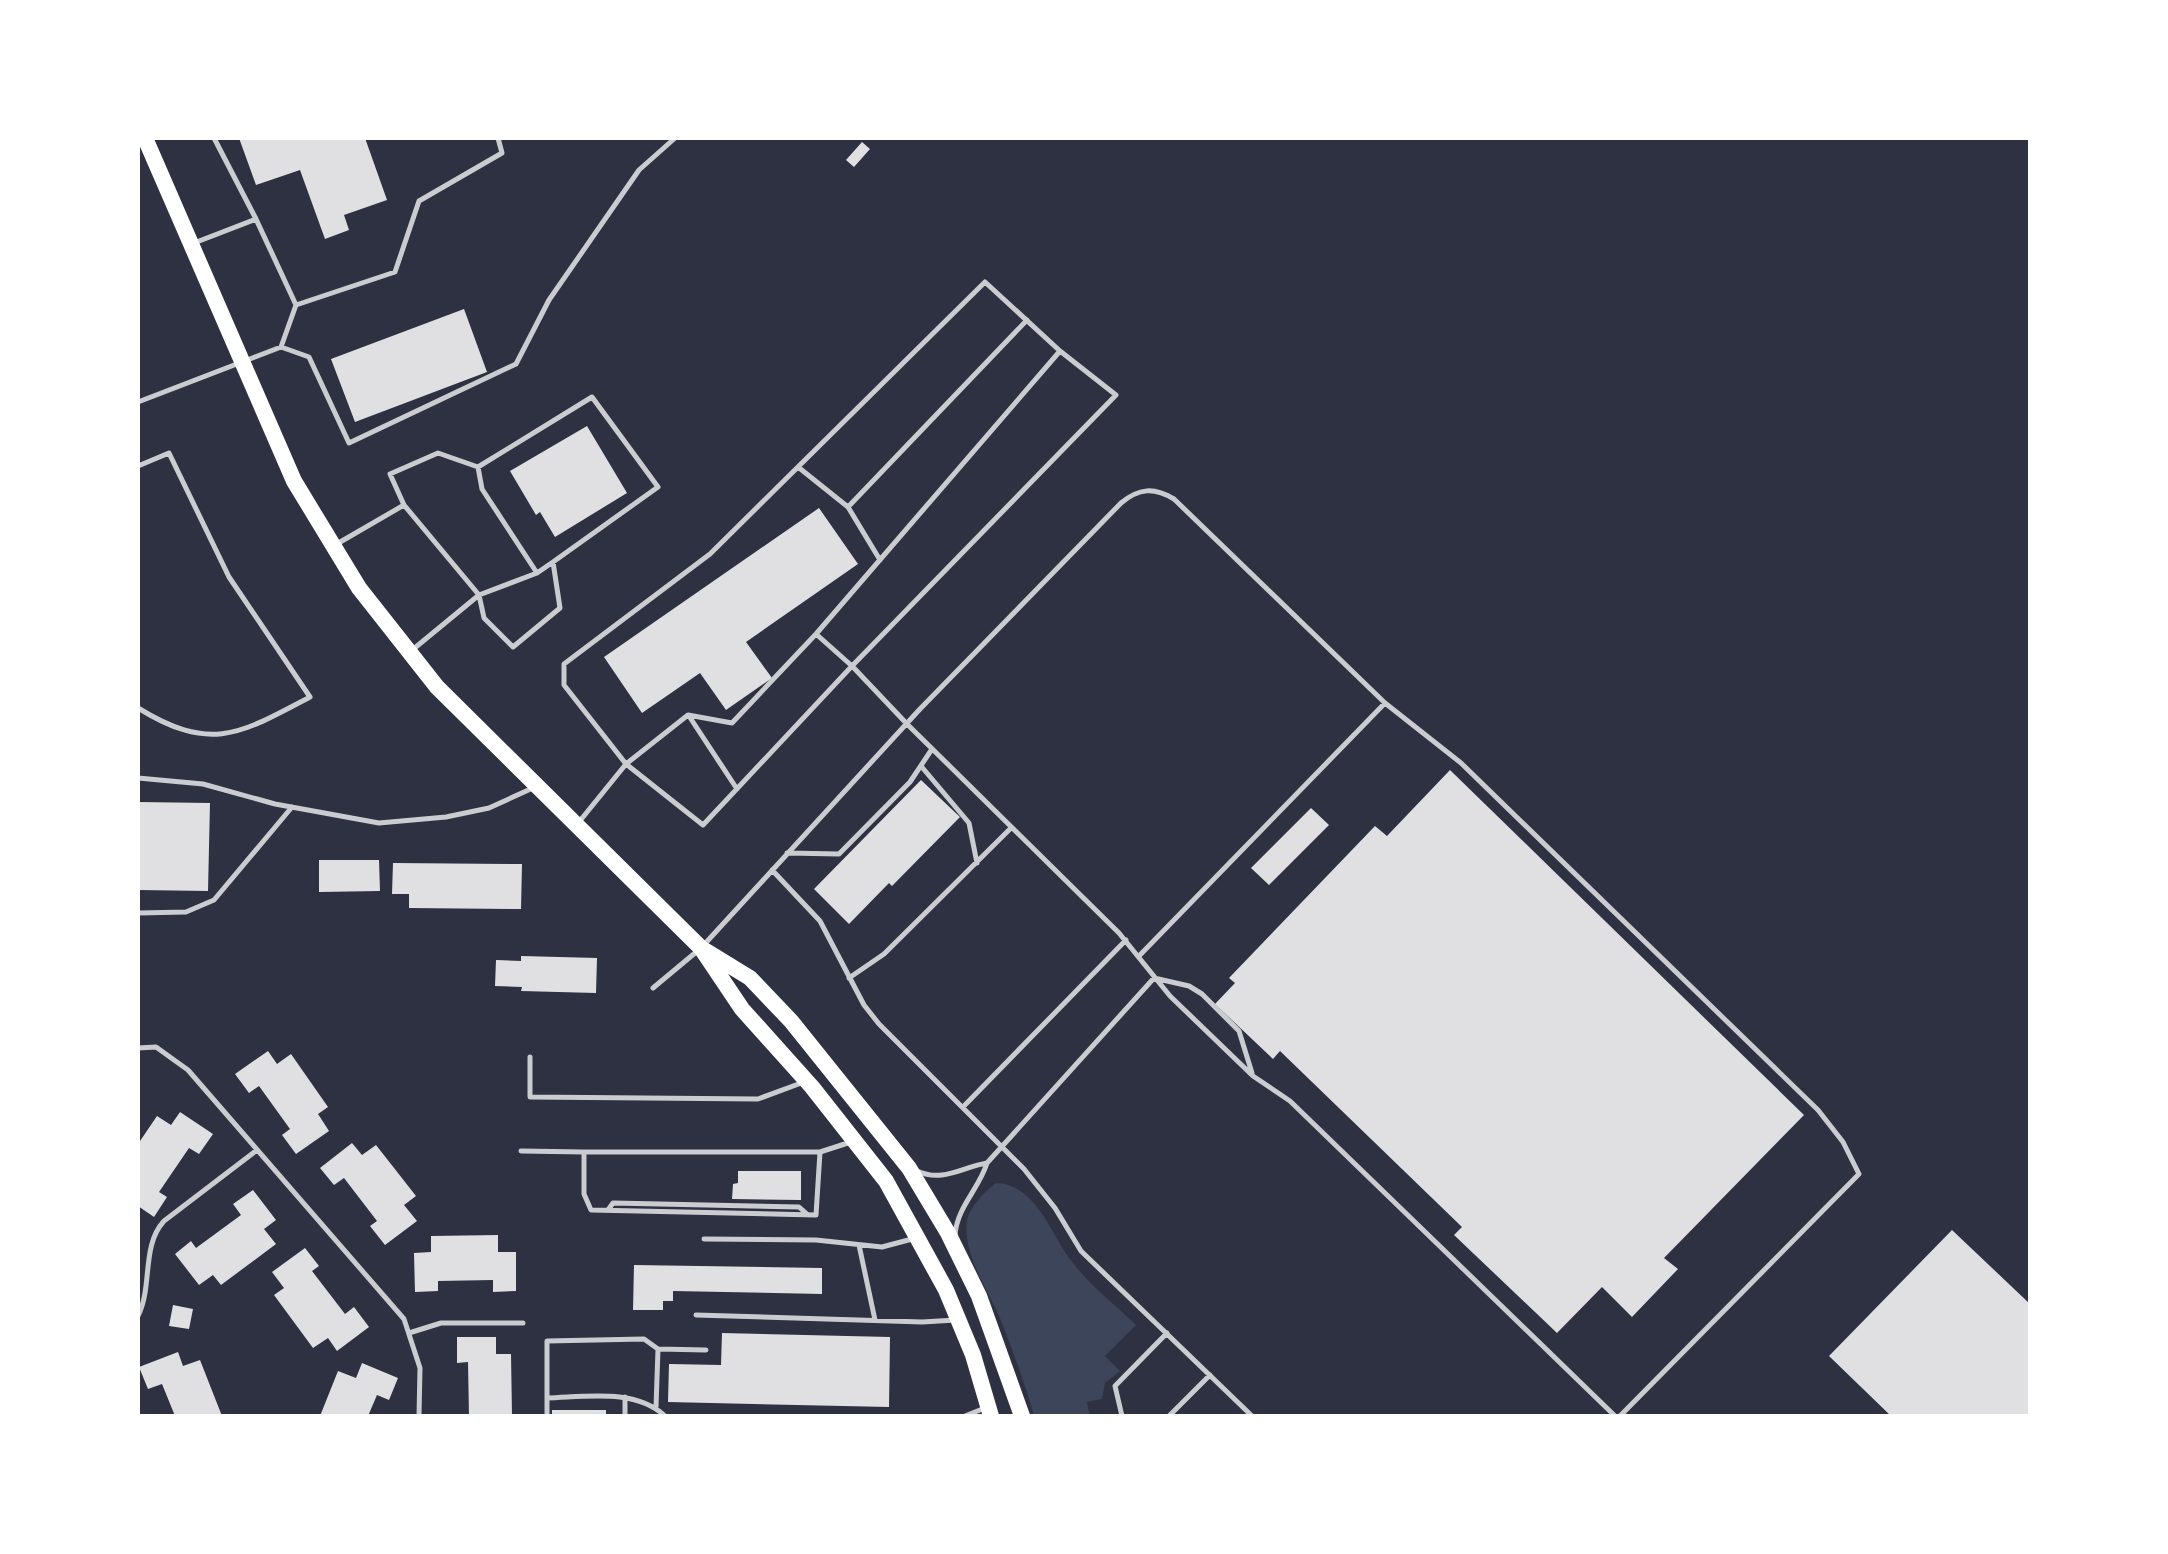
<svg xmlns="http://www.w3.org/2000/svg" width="2168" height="1554" font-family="Raleway,sans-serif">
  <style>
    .green { fill: #3c4559 }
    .building { fill: #e0e0e3 }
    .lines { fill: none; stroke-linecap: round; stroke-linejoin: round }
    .service { stroke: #caccd0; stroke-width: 5 }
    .primary { stroke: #fff; stroke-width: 16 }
  </style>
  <rect width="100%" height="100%" fill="#2d3142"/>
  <!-- green -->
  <path class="green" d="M996,1183C1037,1184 1051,1236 1073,1263C1090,1285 1115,1305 1136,1325L1105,1356L1120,1371L1105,1383L1102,1399L1087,1402L1090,1416H1034C1025,1384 1014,1354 1002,1323C990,1293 962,1255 967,1221C969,1208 985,1191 996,1183Z"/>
  <!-- building -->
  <path class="building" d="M239,138H365L387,200L344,215L349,230L325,239L300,170L256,185Z
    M862,142L870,149L854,167L846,160Z
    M464,309L487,372L355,422L331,359Z
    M587,426L627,493L555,537L540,512L536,515L510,471Z
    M819,508L858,564L746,642L772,678L726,710L700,673L642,713L604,657Z
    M1450,770L1804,1115L1664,1258L1678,1269L1632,1317L1602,1287L1557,1333L1454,1235L1462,1227L1280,1051L1273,1059L1215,1004L1235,983L1229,978L1375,826L1387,836Z
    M921,780L960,817L892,886L889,883L849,924L814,889Z
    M138,802L210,803L208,891L138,890Z
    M1311,808L1329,825L1269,885L1251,868Z
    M319,860H379L380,891L319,892Z
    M393,863L522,864L521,909L409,908V894H392Z
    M521,956L597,958L596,993L521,991L522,987L495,986L496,960L521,961Z
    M268,1051L277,1064L291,1054L328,1107L318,1114L329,1131L296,1154L282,1135L290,1129L259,1086L249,1093L235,1074Z
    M180,1112L213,1134L199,1154L189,1148L159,1192L167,1197L154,1217L138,1206V1144L157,1116L171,1125Z
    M352,1143L362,1155L376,1145L416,1196L404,1205L417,1221L385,1245L370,1226L377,1221L344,1178L334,1185L320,1168Z
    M738,1171H801V1200L732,1199L733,1184L738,1183Z
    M253,1190L276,1220L264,1229L276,1244L221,1285L213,1275L199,1285L175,1254L191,1241L196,1248L241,1215L233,1204Z
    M1952,1230L2030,1304V1416H1891L1829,1356Z
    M498,1235V1252H516V1291L493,1292V1280L438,1281V1291L415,1292L414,1253L431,1252V1236Z
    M305,1248L319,1266L312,1271L345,1314L354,1307L369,1327L337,1351L328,1338L313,1348L274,1295L284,1288L272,1272Z
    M634,1265L822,1268V1294L673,1291V1301H663V1310H633Z
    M173,1305L193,1309L189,1329L169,1326Z
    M722,1333L890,1337L889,1407L668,1402L669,1364L721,1365Z
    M457,1337H496V1354H511L512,1416H469L468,1362L457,1363Z
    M178,1352L183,1366L200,1360L222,1416H175L162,1384L148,1389L139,1367Z
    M362,1363L398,1378L389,1400L377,1395L368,1416H320L338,1371L356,1378Z
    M552,1410H606V1416H552Z"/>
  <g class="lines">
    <!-- service -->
    <path class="service" d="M214,138L256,219
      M194,243L256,219L296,305L395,272L419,201L502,153L498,138
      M281,347L309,357L349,443L516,364L549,300L639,170L675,138
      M138,402L281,347L296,305
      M138,466L169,453L229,577L310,697C240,734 211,753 138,708
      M478,467L482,489L537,573
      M798,467L848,507
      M404,505L390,474L438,453L478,467L592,397L658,487L553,562L537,573L479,595L484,618L513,647L560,608L553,562
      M335,545L404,505L479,595L411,651
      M880,560L848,507L1027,320
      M816,634L852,666L703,825L626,764L564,685V664L710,554L985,282L1060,351L1116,395L852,666L907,724L1119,933L1170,996L1253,1076L1290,1101L1615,1416
      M689,716L737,789
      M921,766L969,823L977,863
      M138,778L203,784L275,804L379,823L446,817L489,808L535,787
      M579,822L626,764L688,715L732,723L816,634L1060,351
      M787,853L839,854L910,782L932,749
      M772,870L820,921L864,1005L879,1024L1024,1169L1055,1208L1081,1251L1252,1416
      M138,913L186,912L214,900L292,807
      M1139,956L1385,703
      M849,978L884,954L1011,828
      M653,988L701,948L920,709L1121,503C1139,488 1154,487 1174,499L1385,703L1461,763L1818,1110L1843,1142L1859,1174L1620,1416
      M138,1048L156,1047L188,1070L404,1319L420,1368L419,1416
      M530,1057V1097L758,1099L804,1082
      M963,1107L1126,940
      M521,1151L584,1152
      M820,1152L816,1215L591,1210L584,1194V1152H820L851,1142
      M917,1171C943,1183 962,1167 987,1163
      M608,1210L613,1203L799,1207L808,1215
      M955,1235C957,1207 979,1189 987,1163L1154,978L1189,986L1202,994L1239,1031L1252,1073
      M704,1239L816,1240L882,1247L916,1238
      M859,1245L875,1320
      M696,1315L922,1322L956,1320
      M138,1316C153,1286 141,1246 164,1221L257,1150
      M409,1333L441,1323H523
      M625,1397V1416
      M547,1398C585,1397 635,1388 665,1416
      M656,1407L658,1349L706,1350
      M547,1416V1341L644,1339L658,1349
      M965,1416L985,1408
      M1122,1416L1115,1386L1167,1333
      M1169,1416L1210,1375"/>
    <!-- primary -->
    <path class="primary" d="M145,138L294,481L359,588L437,687L701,948L742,1009L812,1087L886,1181L946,1290L973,1355L991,1416
      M706,951L750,978L791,1021L909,1168L948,1233L979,1296L1022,1416"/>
  </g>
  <!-- border -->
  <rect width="2168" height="1554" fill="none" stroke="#ffffff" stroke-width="280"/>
</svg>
